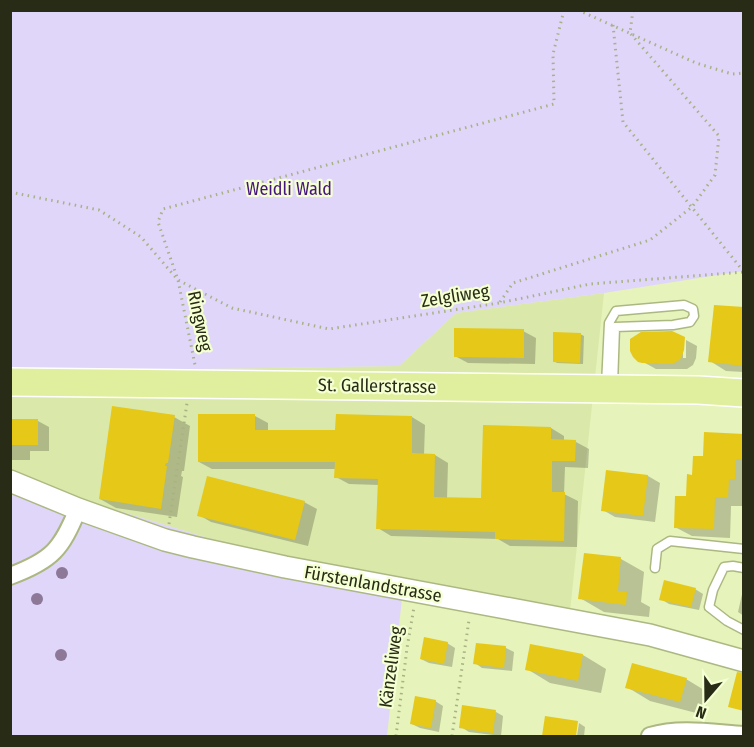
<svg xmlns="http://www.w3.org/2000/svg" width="754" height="747" font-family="'Fira Sans Condensed',sans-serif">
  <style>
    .built { fill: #dae8a9 }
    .green { fill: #e0d6fa }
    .shadow { fill: #0003 }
    .building { fill: #e5c818 }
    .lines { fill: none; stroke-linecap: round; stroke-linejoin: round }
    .service-casing { stroke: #acb882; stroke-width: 11 }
    .minor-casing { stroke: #acb882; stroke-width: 20 }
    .tertiary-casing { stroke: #acb882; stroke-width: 24 }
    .primary-casing { stroke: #fff; stroke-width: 30 }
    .path { stroke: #a8b285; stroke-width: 3; stroke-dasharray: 1.5 4.5; stroke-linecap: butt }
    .service { stroke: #fff; stroke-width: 8 }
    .minor { stroke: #fff; stroke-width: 16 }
    .tertiary { stroke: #fff; stroke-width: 21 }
    .primary { stroke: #e0ef9d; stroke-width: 27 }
    .tree { fill: #8d7898 }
    .labels { text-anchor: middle; stroke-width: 4.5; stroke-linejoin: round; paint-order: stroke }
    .park-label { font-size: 18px; fill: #45147c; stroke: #f4ffd2 }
    .street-label { font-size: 18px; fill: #282c17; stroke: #f4ffd2 }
  </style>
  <rect width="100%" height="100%" fill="#e6f3ba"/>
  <!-- built -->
  <path class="built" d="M604,293L570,611L393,578L228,544L93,503L11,472L10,397H166L199,369L399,366L456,313Z"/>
  <!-- green -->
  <path class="green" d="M10,11H743V271L604,293L456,313L399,366L199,369L166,397H11Z
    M11,472L93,503L228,544L404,580L387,736H11Z"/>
  <!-- shadow -->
  <path class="shadow" d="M744,309V372L726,371L710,361Z
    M523,331L536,338L535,364L468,363L455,356Z
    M580,334L584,336L583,364L557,363L554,361Z
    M683,338V358H686V340L697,346L696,358L693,365L687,369H656L636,358Z
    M337,415L412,417L425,425L424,455H435L448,463L447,499H483L551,428L564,436V441L576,442L589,449L588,468L565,467L564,494L578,501L577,547L510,546L498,539L391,536L378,528L379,485L349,484L336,477V469H212L199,462L255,416L268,423V432H337Z
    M174,417L190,426L184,471H182L181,476L183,477L177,517L116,508L100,499Z
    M10,420L38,421L49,427V451H30V460H10Z
    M744,435V506H731L730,538L692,536L675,527L688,498L693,476L704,458Z
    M607,471L648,476L660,483L655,522L615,517L603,510Z
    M304,502L317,509L308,546L211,522L199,515Z
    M585,555L621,559L644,572L641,602L650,607L649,617L604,612L580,598Z
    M695,589L703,594L699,610L669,604L661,599Z
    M743,590H744V616L738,612Z
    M447,643L455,648L452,667L429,663L421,659Z
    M477,644L506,648L514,652L512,671L482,668L475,663Z
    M583,655L606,669L601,693L550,683L527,669Z
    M686,679L709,693L704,715L650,701L627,687Z
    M435,701L443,706L439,732L420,728L412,724Z
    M496,712L503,716L501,736L469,732L461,727Z
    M579,723L585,727L584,736H577Z"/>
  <!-- building -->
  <path class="building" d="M714,305L744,307V366L708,362Z
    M454,328L524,329V358L454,357Z
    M672,331L685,337L684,350L681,358L678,361L672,364L642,363L638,362L633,357L630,351V339L641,332Z
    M553,332L581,333L580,363L553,362Z
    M112,406L175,415L168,463H166L165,466H167L161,509L99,499Z
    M198,414H255V430H335L336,414L412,416V453L435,454L434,497L481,498L483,425L551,427V439L576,440L575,461H552V492H565L564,541L495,539V532L376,529L378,479L334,478L335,462H198Z
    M10,419H38V445H10Z
    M704,432L744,434V459H736L735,479H729L728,498L715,497L714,529L674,528L675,496H686L687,474L692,475L693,456H703Z
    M606,470L648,475L643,516L601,511Z
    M207,476L305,501L295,540L197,516Z
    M584,553L621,557L618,591L627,592L626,605L578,599Z
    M664,580L696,588L691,607L659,600Z
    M424,637L448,642L444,664L420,659Z
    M476,643L506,646L504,668L473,664Z
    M530,644L583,654L578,681L525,670Z
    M632,663L687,678L680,702L625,688Z
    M737,672L744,673V711L728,707Z
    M415,696L436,700L431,728L410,724Z
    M462,705L496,710L493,733L459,728Z
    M545,716L578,721L576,736H542Z"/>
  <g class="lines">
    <defs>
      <path id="service" d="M606,385L609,323L616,311L684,305L693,309L694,316L690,322L673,325L615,327L613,385
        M655,568L657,549L670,541L744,549
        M744,568L733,566L724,567L713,590L709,607L727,621L744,630"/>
      <path id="minor" d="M10,576C53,560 61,549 78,509
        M650,736C680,727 713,733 744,735"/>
      <path id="tertiary" d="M10,481L78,509L165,540L193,547L285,567L650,635L744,661"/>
      <path id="primary" d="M10,382L698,390L744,393"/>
    </defs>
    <!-- service casing -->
    <use href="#service" class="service-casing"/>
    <!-- minor casing -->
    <use href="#minor" class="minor-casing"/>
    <!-- tertiary casing -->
    <use href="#tertiary" class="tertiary-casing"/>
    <!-- primary casing -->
    <use href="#primary" class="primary-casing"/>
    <!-- path -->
    <path class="path" d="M564,10L553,54L554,104L163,209L158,222L178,280L232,308L329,329L499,303L590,284L744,272
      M578,10L696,63L732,74L744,73
      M613,25L623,122L744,272
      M10,192L99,210L141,237L178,280L195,365
      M500,302L513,283L650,240L692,207L715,175L719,136L630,33L633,10
      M169,524L187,403
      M396,736L407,648L414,607
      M452,736L469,620"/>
    <!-- service -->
    <use href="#service" class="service"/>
    <!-- minor -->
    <use href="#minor" class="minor"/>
    <!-- tertiary -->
    <use href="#tertiary" class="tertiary"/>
    <!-- primary -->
    <use href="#primary" class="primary"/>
  </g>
  <!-- trees -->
  <g class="tree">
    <circle cx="62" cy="573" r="6"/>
    <circle cx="37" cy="599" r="6"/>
    <circle cx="61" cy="655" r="6"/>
  </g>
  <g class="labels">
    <!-- park labels -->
    <g class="park-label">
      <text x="289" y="195">Weidli Wald</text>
    </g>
    <!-- street labels -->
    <g class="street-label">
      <text transform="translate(455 296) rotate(-9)" y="6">Zelgliweg</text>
      <text transform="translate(200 321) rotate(78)" y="6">Ringweg</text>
      <text transform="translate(377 386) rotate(1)" y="6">St. Gallerstrasse</text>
      <text transform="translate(373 584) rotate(10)" y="6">Fürstenlandstrasse</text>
      <text transform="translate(391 667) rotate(-82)" y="6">Känzeliweg</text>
    </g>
  </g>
  <!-- border -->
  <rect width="754" height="747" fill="none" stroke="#282c17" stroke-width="24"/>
  <!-- north arrow -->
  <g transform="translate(706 699) rotate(200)" stroke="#f4ffd2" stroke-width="4.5" paint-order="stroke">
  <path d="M0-4.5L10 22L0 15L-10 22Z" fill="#282c17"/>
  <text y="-9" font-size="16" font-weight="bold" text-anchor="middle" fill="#282c17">N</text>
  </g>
</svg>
